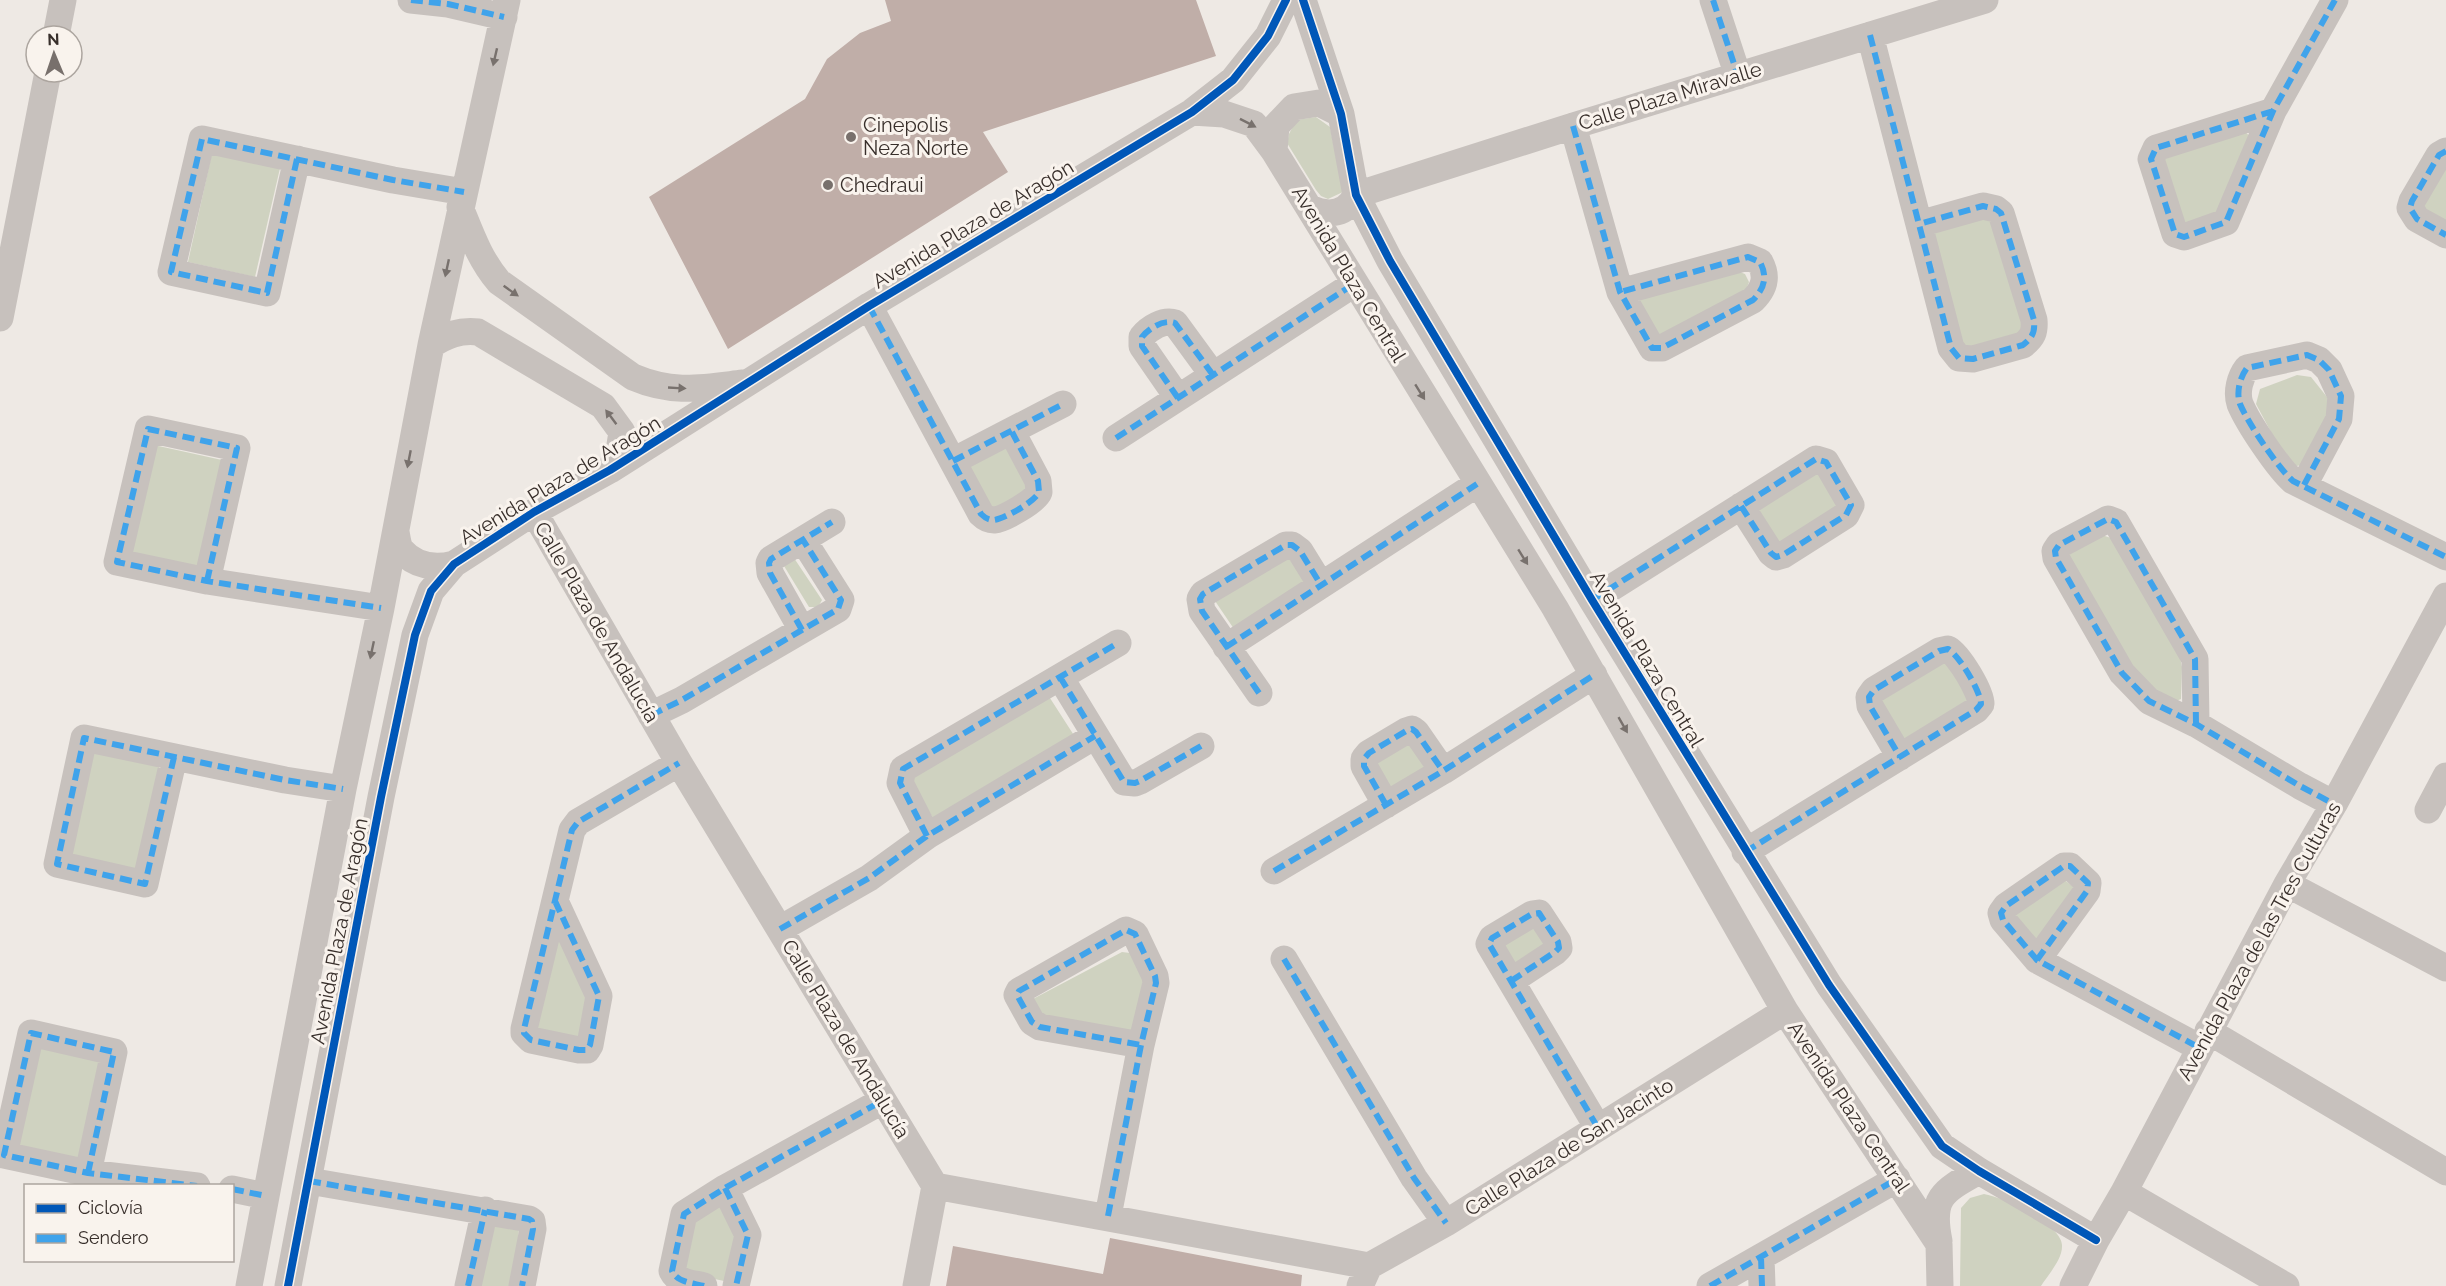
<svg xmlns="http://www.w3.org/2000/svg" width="2446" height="1286" font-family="Raleway,sans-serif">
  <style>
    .green { fill: #cfd2c0 }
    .building { fill: #c0aea8 }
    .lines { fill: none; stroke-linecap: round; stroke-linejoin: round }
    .minor { stroke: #c7c1bd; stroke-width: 27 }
    .quiet { stroke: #3fa3eb; stroke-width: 6; stroke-dasharray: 12 6; stroke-linecap: butt }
    .cycleway-casing { stroke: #f9f3ed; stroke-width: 11 }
    .cycleway { stroke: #0057b8; stroke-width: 8 }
    .oneway { fill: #78716d }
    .poi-dot { fill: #78706c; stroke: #f9f3ed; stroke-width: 2 }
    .labels { text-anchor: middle; stroke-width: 6; stroke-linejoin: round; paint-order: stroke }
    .street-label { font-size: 20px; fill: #382f2b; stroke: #f9f3ed }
    .poi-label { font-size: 20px; fill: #382f2b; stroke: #f9f3ed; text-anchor: start }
  </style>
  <rect width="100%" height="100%" fill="#eee9e4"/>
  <!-- green -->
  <path class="green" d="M1316,117L1330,127L1343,192L1328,199L1321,196L1316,190L1287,143L1289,134L1296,120Z
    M2244,131L2252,138L2216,215L2188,226L2179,222L2161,160Z
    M212,153L280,168L255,277L188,262Z
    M2446,164V221L2421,207Z
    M1993,214L2026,331L1964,349L1932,231Z
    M1737,271L1745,274L1749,282L1746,290L1657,338L1638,304L1641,294Z
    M2297,375L2311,377L2331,402L2330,415L2305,464L2297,466L2287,462L2256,404L2260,389Z
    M154,445L222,460L197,569L130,554Z
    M1009,445L1033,492L988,514L966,468Z
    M1822,466L1845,503L1776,545L1754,509Z
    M2102,535L2111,538L2180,657L2182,667L2181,699L2174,702L2145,688L2068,555Z
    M1288,550L1308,582L1234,629L1213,598Z
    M794,558L822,600L818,607H809L784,566Z
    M1947,658L1972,701L1903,742L1878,700Z
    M1048,695L1077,740L937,825L910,779Z
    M1408,739L1430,771L1392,796L1371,763Z
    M92,749L160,763L136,873L68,858Z
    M2062,878L2076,889L2036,944L2013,916Z
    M1535,922L1549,945L1511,969L1496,947Z
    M555,932L590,994L582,1042L535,1032Z
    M1122,952L1130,953L1145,981L1135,1034L1043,1022L1031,1000Z
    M37,1041L105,1056L80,1166L13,1151Z
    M1984,1194C2003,1197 2061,1224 2062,1245C2063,1259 2048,1275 2041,1286H1960L1961,1208L1970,1198Z
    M721,1203L736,1234L724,1281L682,1272L694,1219Z
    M496,1223L519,1228L515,1286H474Z"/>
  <!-- building -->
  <path class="building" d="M885,0H1196L1216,56L983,132L1008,172L728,349L649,197L805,99L827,59L860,33L891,21Z
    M1110,1238L1302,1275L1301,1286H946L953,1246L1103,1274Z"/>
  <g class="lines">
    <!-- minor -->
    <path class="minor" d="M411,0L448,4L504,17
      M1303,0L1341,114L1356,195L1390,261L1592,600L1829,985L1942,1146L1979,1171L2096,1240
      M1713,0L1738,76
      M1870,35L1951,348L1959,358L1973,359L2023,345C2033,337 2035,332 2034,320L2001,213L1996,209L1983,206L1919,224
      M56,36L63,0
      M2273,111L2156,148L2151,159L2175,234L2184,237L2226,222L2273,111L2335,0
      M1192,112L1224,114L1254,124L1274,151L1555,608L1785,1011L1939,1244L1940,1286
      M1573,126L1620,292L1652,348H1662L1753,300C1764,289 1768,277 1760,262L1748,257L1620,292
      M1274,151L1276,126L1294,107L1319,103L1341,114
      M2446,151L2439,155L2412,201L2410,208L2417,219L2446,235
      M297,159L267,293L171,272L202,139L393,180L464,192
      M460,207C471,234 480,260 499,282L633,377C673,394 701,388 743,383
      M1310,208C1329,217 1347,214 1356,195L1573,126L1985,0
      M869,306L981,514C985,518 989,520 994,520C1004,519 1036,501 1039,492L1038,481L1012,432
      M0,318L48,72
      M431,345C447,335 459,330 478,332L603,406L622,432L619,451L610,470
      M1178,398L1142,346V337C1149,328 1164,319 1175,323L1213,375
      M1116,438L1354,284
      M953,461L1063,404
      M2304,485L2339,419L2341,396L2329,370L2319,360L2307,355L2247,368C2240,377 2236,392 2240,404C2248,423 2278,468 2293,481L2446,557
      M534,512L679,763L935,1186L1369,1266
      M396,532C397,537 398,546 401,550C415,566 435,569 454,564
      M207,581L237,448L148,429L117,562L207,581L381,608
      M1592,600L1816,459L1826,462L1851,505L1846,515L1783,555L1776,557L1771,553L1741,506
      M802,630L770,573L769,563L771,559L832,522
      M1226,647L1477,484
      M1060,677L1124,782L1135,783L1140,781L1201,746
      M1259,693L1202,611L1200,599L1203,594L1286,545H1292L1300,551L1321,585
      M651,715L682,700L838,609L841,600L803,540
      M2196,724L2195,659L2116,522L2108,519L2059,545L2055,551L2056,558L2122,673L2149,701L2196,724L2300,786L2334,804
      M174,757L145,884L57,864L84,738L285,780L343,789
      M1386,805L1364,766V759L1369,753L1406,731L1412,729L1416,732L1443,771
      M2428,810L2446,776
      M927,836L900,783L903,769L1118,643
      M1745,852L1976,710L1981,704C1981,692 1959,655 1948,649L1939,651L1874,690L1869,697L1870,706L1900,757
      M1274,871L1443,771L1594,675
      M2287,884L2446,968
      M555,901L599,996L590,1045L587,1050H579L531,1040L524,1033V1029L572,830L578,822L679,763
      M780,929L869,878L927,836L1095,736
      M1284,959L1414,1178L1446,1223
      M2037,960L2087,891L2088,883L2070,866H2064L2006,906L2001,913L2003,920L2037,960L2200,1048
      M1511,981L1555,952L1559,948L1558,942L1539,913L1532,914L1492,938L1489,944L1598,1128
      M2208,1031L2446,1172
      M88,1173L114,1052L31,1033L4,1155L88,1173L197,1186
      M309,1181L529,1219L532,1221L533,1229L522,1286
      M725,1188L748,1235L736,1286
      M232,1189L266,1196
      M2124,1192L2286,1286
      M1108,1216L1141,1045L1156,983L1155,976L1135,934L1126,930L1019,991L1017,995L1032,1022L1040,1027L1141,1045
      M1939,1241C1930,1197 1943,1191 1979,1171
      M1761,1257L1762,1286
      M249,1286L343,789L381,608L431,345L507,0
      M288,1286L381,797L415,635L431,591L454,564L534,512L610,470L869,306L1192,112L1233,80L1268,36L1286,0
      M468,1286L485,1210
      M704,1286C693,1283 678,1283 672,1271L684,1214L725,1188L882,1101
      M916,1286L935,1186
      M1360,1286L1369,1266L1446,1223L1785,1011
      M1710,1286L1897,1179
      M2073,1286L2096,1240L2124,1192L2287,884L2334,804L2446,596"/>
    <!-- quiet -->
    <path class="quiet" d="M411,0L448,4L504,17
      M1713,0L1738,76
      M1870,35L1951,348L1959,358L1973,359L2023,345C2033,337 2035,332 2034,320L2001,213L1996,209L1983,206L1919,224
      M2273,111L2156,148L2151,159L2175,234L2184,237L2226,222L2273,111L2335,0
      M1573,126L1620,292L1652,348H1662L1753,300C1764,289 1768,277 1760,262L1748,257L1620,292
      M2446,151L2439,155L2412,201L2410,208L2417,219L2446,235
      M297,159L267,293L171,272L202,139L393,180L464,192
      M869,306L981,514C985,518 989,520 994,520C1004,519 1036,501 1039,492L1038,481L1012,432
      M1178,398L1142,346V337C1149,328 1164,319 1175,323L1213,375
      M1116,438L1354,284
      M953,461L1063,404
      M2304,485L2339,419L2341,396L2329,370L2319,360L2307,355L2247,368C2240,377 2236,392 2240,404C2248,423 2278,468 2293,481L2446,557
      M207,581L237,448L148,429L117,562L207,581L381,608
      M1592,600L1816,459L1826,462L1851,505L1846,515L1783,555L1776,557L1771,553L1741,506
      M802,630L770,573L769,563L771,559L832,522
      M1226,647L1477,484
      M1060,677L1124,782L1135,783L1140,781L1201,746
      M1259,693L1202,611L1200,599L1203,594L1286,545H1292L1300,551L1321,585
      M651,715L682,700L838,609L841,600L803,540
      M2196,724L2195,659L2116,522L2108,519L2059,545L2055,551L2056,558L2122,673L2149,701L2196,724L2300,786L2334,804
      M174,757L145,884L57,864L84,738L285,780L343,789
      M1386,805L1364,766V759L1369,753L1406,731L1412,729L1416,732L1443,771
      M927,836L900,783L903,769L1118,643
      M1745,852L1976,710L1981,704C1981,692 1959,655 1948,649L1939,651L1874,690L1869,697L1870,706L1900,757
      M1274,871L1443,771L1594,675
      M555,901L599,996L590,1045L587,1050H579L531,1040L524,1033V1029L572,830L578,822L679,763
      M780,929L869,878L927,836L1095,736
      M1284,959L1414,1178L1446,1223
      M2037,960L2087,891L2088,883L2070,866H2064L2006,906L2001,913L2003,920L2037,960L2200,1048
      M1511,981L1555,952L1559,948L1558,942L1539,913L1532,914L1492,938L1489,944L1598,1128
      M88,1173L114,1052L31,1033L4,1155L88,1173L197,1186
      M309,1181L529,1219L532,1221L533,1229L522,1286
      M725,1188L748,1235L736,1286
      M232,1189L266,1196
      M1108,1216L1141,1045L1156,983L1155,976L1135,934L1126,930L1019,991L1017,995L1032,1022L1040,1027L1141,1045
      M1761,1257L1762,1286
      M468,1286L485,1210
      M704,1286C693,1283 678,1283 672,1271L684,1214L725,1188L882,1101
      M1710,1286L1897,1179"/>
    <defs>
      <path id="cycleway" d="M1303,0L1341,114L1356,195L1390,261L1592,600L1829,985L1942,1146L1979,1171L2096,1240
        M288,1286L381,797L415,635L431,591L454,564L534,512L610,470L869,306L1192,112L1233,80L1268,36L1286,0"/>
    </defs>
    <!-- cycleway casing -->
    <use href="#cycleway" class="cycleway-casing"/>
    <!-- cycleway -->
    <use href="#cycleway" class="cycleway"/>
  </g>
  <!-- one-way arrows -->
  <defs><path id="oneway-solid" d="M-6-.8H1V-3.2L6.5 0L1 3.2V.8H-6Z" transform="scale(1.5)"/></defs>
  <g class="oneway">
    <use href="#oneway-solid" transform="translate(495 57) rotate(103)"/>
    <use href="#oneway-solid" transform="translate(1248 123) rotate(27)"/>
    <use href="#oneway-solid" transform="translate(447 268) rotate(102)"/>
    <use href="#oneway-solid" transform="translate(511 291) rotate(35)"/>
    <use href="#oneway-solid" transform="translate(677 388) rotate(3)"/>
    <use href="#oneway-solid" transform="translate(1420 392) rotate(58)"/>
    <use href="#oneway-solid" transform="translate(611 417) rotate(-127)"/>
    <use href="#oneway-solid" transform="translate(409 459) rotate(101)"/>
    <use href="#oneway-solid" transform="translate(1523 557) rotate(58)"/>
    <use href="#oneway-solid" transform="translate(372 650) rotate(102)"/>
    <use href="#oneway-solid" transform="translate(1623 725) rotate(60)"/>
  </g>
  <!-- markers -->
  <g class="poi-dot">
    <circle cx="851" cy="137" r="6"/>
    <circle cx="828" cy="185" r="6"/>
  </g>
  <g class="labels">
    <!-- street labels -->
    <g class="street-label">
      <text transform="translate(1670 96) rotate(-17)" y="7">Calle Plaza Miravalle</text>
      <text transform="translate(973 224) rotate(-31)" y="7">Avenida Plaza de Aragón</text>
      <text transform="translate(1349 274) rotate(59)" y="7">Avenida Plaza Central</text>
      <text transform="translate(560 480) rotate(-31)" y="7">Avenida Plaza de Aragón</text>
      <text transform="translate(597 622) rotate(60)" y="7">Calle Plaza de Andalucía</text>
      <text transform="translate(1647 659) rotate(59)" y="7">Avenida Plaza Central</text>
      <text transform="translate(339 931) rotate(-79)" y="7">Avenida Plaza de Aragón</text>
      <text transform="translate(2259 941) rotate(-61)" y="7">Avenida Plaza de las Tres Culturas</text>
      <text transform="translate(846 1039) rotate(59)" y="7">Calle Plaza de Andalucía</text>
      <text transform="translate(1849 1107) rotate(56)" y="7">Avenida Plaza Central</text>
      <text transform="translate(1569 1147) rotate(-32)" y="7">Calle Plaza de San Jacinto</text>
    </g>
    <!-- poi labels -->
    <g class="poi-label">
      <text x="863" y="132">Cinepolis<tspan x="863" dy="23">Neza Norte</tspan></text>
      <text x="840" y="192">Chedraui</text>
    </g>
  </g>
  <!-- legend -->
  <rect x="24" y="1184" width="210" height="78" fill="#f9f3ed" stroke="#aca59f" stroke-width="1.5"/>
  <rect x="36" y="1204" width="30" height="9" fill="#0057b8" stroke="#aca59f" stroke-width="1.5"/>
  <text x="78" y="1214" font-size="18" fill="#382f2b">Ciclovía</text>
  <rect x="36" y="1234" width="30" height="9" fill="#3fa3eb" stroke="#aca59f" stroke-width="1.5"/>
  <text x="78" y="1244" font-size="18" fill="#382f2b">Sendero</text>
  <!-- north arrow -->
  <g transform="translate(54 54) rotate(358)"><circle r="28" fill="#f9f3ed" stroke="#aca59f" stroke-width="1.5"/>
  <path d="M0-4.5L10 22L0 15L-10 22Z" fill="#78706c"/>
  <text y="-9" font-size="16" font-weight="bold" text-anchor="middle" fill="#382f2b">N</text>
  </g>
</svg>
